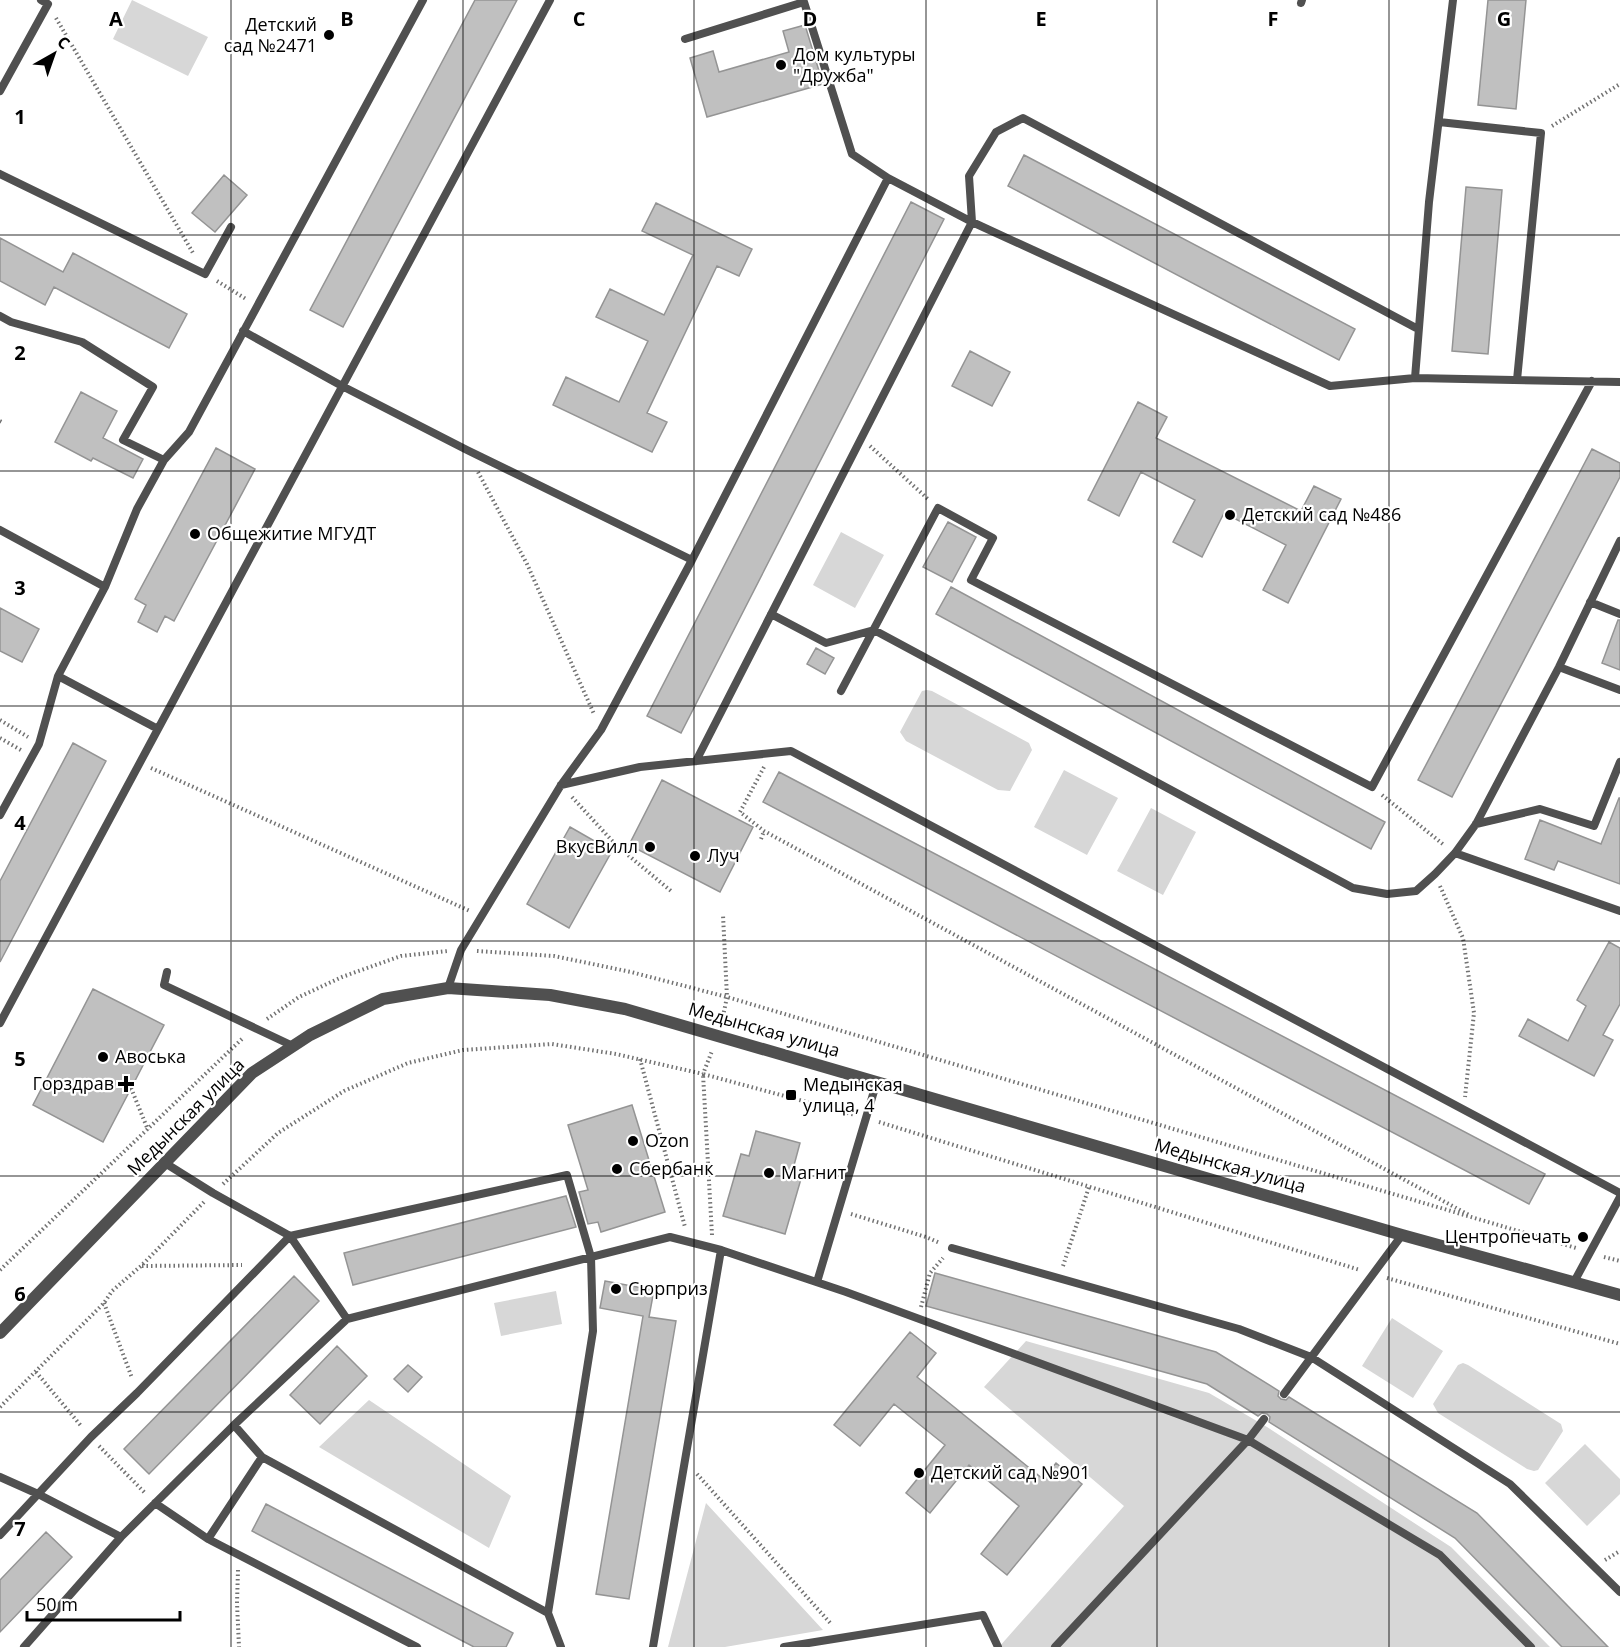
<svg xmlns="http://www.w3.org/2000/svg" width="1620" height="1647" font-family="'Open Sans',sans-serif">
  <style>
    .green { fill: #d7d7d7 }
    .building { fill: #c0c0c0; stroke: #949494; stroke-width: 1.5 }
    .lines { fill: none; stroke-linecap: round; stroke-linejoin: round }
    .path { stroke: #727272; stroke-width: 4; stroke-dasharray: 1.5 3; stroke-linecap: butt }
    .service { stroke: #505050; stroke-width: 8 }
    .minor { stroke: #505050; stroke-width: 12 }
    .grid { fill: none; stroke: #000; stroke-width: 1.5; stroke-opacity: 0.55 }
    .poi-dot { fill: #000; stroke: #fff; stroke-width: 2 }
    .labels { text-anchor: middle; stroke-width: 4.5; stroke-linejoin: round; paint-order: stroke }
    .poi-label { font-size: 18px; fill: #000; stroke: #fff; text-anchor: start }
    .street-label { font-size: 18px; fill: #000; stroke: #fff }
    .grid-label { font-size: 20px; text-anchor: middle; font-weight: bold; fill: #000; stroke: #fff; stroke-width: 4.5; stroke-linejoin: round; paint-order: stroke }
  </style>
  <rect width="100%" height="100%" fill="#fff"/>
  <!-- green -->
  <path class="green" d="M132,0L208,37L188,76L113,39Z
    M841,532L884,555L855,608L813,585Z
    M927,690L932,691L1029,743L1032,750L1010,791L998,790L906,741L900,732L922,691Z
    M1064,770L1118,798L1087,855L1034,827Z
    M1151,808L1196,832L1163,895L1117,871Z
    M556,1291L562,1324L501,1336L494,1303Z
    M1392,1318L1443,1351L1413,1398L1362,1366Z
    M1026,1341L1209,1393L1267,1427L1451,1547L1550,1647H999L1124,1506L984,1387Z
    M1463,1363L1468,1365L1561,1424L1563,1431L1538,1470L1534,1471L1527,1469L1438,1413L1433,1404L1458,1365Z
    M369,1400L511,1496L489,1548L319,1447Z
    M1585,1444L1620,1479V1494L1587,1526L1545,1483Z
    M706,1503L823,1630L725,1647H668Z"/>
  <!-- building -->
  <path class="building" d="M475,0H517L343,327L310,310Z
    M1488,0H1526L1516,109L1478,105Z
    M805,25L823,84L707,117L690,58L713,51L719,72L789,52L783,31Z
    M1024,155L1355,329L1339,360L1008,186Z
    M224,175L247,195L215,232L192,213Z
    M1466,187L1502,190L1488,354L1452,351Z
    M911,202L944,219L681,733L647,716Z
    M656,203L752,249L739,276L717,266L647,413L667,422L652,452L553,405L566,377L619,402L648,341L596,317L610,289L664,315L693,255L642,231Z
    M0,238L63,272L73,253L187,314L169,348L54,287L45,305L0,281Z
    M970,351L1010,372L992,406L952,386Z
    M81,392L117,411L103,438L143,459L133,478L93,458L91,461L55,442Z
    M1138,402L1167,417L1156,438L1301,511L1314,486L1341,499L1288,603L1263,590L1286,545L1224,513L1202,557L1173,542L1195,500L1141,472L1119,516L1088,500Z
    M216,448L255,469L174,621L165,616L157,632L138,622L146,605L135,599Z
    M1592,449L1620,463V477L1452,797L1418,780Z
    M948,522L976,537L952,582L923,567Z
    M951,587L1385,822L1371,849L936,614Z
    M0,608L39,629L22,662L0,651Z
    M1618,620H1620V670L1602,663Z
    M816,648L834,658L825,674L807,664Z
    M73,743L106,761L0,962V881Z
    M779,772L1545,1174L1529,1204L763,802Z
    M662,780L753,827L720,892L629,845Z
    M1619,798H1620V884L1558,861L1554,870L1525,859L1540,820L1601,844Z
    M570,827L612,851L569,928L527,904Z
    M1609,942L1620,948V1004L1603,1035L1613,1040L1594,1076L1519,1036L1528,1019L1568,1041L1586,1006L1577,1000Z
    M93,989L164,1025L103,1142L33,1105Z
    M632,1105L665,1212L601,1232L598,1222L588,1224L579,1192L588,1190L568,1125Z
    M756,1131L800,1143L793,1169L803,1172L785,1234L723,1216L741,1154L749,1156Z
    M566,1196L576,1227L353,1285L344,1253Z
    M935,1273L1216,1352L1279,1391L1278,1396L1281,1399L1286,1400L1289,1397L1477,1513L1608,1647H1562L1455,1538L1269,1422L1270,1417L1267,1414L1262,1413L1258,1416L1207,1384L926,1306Z
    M294,1276L319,1301L149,1474L124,1449Z
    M605,1281L654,1290L649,1317L676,1321L629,1599L596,1594L643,1316L600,1308Z
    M910,1332L936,1353L917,1377L1043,1479L1056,1463L1082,1484L1007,1575L981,1554L1019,1506L969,1465L930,1513L906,1493L945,1445L894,1404L860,1446L834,1425Z
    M337,1346L367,1376L320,1424L290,1395Z
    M408,1365L422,1377L408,1392L394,1379Z
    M266,1504L513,1633L506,1647H474L252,1531Z
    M46,1532L72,1557L0,1632V1580Z"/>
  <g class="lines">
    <!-- path -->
    <path class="path" d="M56,18L193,253
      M1552,126L1620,84
      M217,281L246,299
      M0,421L2,422
      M870,446L929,500
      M478,472L527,564L594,714
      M0,720L28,737
      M0,738L21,750
      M764,767L740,812L764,831L1469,1215
      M151,768L470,911
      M1382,795L1444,845
      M572,797L616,845L671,891
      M761,839L764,831
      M1440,886L1463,938L1474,1013L1465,1097
      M477,951L554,956L631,972L727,997L1576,1248
      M267,1019L299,997L342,977L401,956L448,951
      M722,1021L727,997L723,915
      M640,1059L685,1227
      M131,1088L148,1130
      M879,1122L1360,1270
      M223,1184L278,1133L344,1091L408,1063L463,1050L552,1044L616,1054L703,1074L712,1051
      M851,1214L926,1237L940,1243
      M712,1235L703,1074L855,1115
      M1604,1257L1620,1261
      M142,1266L242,1265
      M1063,1266L1089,1187
      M0,1270L244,1037
      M1387,1278L1620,1344
      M104,1303L132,1378
      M921,1307L930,1273L943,1258
      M36,1372L82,1427
      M0,1407L104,1303L112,1291L141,1266L204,1202
      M99,1446L146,1494
      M697,1474L832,1625
      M1605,1560L1620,1551
      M238,1570L237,1603L239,1647"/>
    <!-- service -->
    <path class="service" d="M1301,3L1302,0
      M685,39L804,2L852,154L888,178
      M0,91L48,4L41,0
      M1439,122L1541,133L1517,380
      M0,174L205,274L231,227
      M0,316L11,322L82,342L153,387L123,440L164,460
      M1418,329L1023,118L996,132L969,176L972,222L1330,386L1415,378L1620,382
      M243,331L342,386L467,450L692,560L601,730L561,785L461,950L448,988
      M1415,378L1429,202L1453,0
      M0,530L105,587
      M692,560L888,178L972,222L696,761
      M1590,602L1620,614
      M771,614L826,643L874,630L1353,888L1387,894L1416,891L1435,874L1455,853L1476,824L1559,667L1620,541
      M1559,667L1620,690
      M841,691L938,508L993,538L971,580L1372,787L1592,381
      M158,729L550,0
      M561,785L640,767L791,751L1620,1193
      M0,815L39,744L58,676L105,587L137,509L164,460L189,432L423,0
      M1476,824L1540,809L1594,826L1620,762
      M1455,853L1620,911
      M167,972L164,985L293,1046
      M0,1023L158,729L58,676
      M952,1248L1239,1329L1311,1357L1510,1484L1620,1592
      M817,1282L877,1081
      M1574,1282L1620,1197
      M347,1319L290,1236L567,1175L591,1257L593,1331L548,1613L561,1647
      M1284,1394L1402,1235
      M234,1425L262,1457L548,1613
      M262,1457L208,1539L417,1647
      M0,1477L38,1494L121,1537L234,1425L347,1319L670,1237L721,1250
      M155,1503L208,1539
      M0,1535L91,1437L137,1393L290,1236L213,1193L165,1163
      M24,1647L121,1537
      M653,1647L721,1250L846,1292L1248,1440L1440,1555L1531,1647
      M784,1647L983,1615L998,1647
      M1055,1647L1248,1440L1264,1419"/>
    <!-- minor -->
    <path class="minor" d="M0,1333L252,1073L310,1035L383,999L448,988L550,995L625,1009L1402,1235L1620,1295"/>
  </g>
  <!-- grid -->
  <path class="grid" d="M231,0V1647M463,0V1647M694,0V1647M926,0V1647M1157,0V1647M1389,0V1647M0,235H1620M0,471H1620M0,706H1620M0,941H1620M0,1176H1620M0,1412H1620"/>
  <!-- markers -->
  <g class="poi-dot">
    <circle cx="329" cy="35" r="6"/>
    <circle cx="781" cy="65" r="6"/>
    <circle cx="1230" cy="515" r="6"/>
    <circle cx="195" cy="534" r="6"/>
    <circle cx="650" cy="847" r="6"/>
    <circle cx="695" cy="856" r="6"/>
    <circle cx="103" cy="1057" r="6"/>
    <path d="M123 1075h6v6h6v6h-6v6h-6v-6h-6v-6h6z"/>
    <rect x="785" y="1089" width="12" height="12" rx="3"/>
    <circle cx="633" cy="1141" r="6"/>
    <circle cx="617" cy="1169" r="6"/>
    <circle cx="769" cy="1173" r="6"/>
    <circle cx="1583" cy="1237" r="6"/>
    <circle cx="616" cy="1289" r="6"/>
    <circle cx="919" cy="1473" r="6"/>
  </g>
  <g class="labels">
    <!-- poi labels -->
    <g class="poi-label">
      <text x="317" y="31" text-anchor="end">Детский<tspan x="317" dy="21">сад №2471</tspan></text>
      <text x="793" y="61">Дом культуры<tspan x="793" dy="21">"Дружба"</tspan></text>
      <text x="1242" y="521">Детский сад №486</text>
      <text x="207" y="540">Общежитие МГУДТ</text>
      <text x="638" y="853" text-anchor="end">ВкусВилл</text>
      <text x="707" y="862">Луч</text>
      <text x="115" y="1063">Авоська</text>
      <text x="114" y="1090" text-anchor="end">Горздрав</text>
      <text x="803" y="1091">Медынская<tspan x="803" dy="21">улица, 4</tspan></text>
      <text x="645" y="1147">Ozon</text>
      <text x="629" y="1175">Сбербанк</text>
      <text x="781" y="1179">Магнит</text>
      <text x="1571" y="1243" text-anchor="end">Центропечать</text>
      <text x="628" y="1295">Сюрприз</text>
      <text x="931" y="1479">Детский сад №901</text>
    </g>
    <!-- street labels -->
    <g class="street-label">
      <text transform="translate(764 1030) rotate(16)" y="6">Медынская улица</text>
      <text transform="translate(186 1117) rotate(-45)" y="6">Медынская улица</text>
      <text transform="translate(1230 1166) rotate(16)" y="6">Медынская улица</text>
    </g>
  </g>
  <g class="grid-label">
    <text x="116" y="26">A</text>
    <text x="347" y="26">B</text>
    <text x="579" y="26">C</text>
    <text x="810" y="26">D</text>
    <text x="1041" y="26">E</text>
    <text x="1273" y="26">F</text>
    <text x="1504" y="26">G</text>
    <text x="20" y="124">1</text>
    <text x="20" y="360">2</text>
    <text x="20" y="595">3</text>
    <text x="20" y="830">4</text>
    <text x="20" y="1066">5</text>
    <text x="20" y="1301">6</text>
    <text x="20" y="1536">7</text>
  </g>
  <!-- north arrow -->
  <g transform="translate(54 54) rotate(40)" stroke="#ffffff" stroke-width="4.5" paint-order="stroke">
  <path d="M0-4.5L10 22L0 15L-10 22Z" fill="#000000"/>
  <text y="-9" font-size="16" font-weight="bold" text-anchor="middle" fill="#000000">С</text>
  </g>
  <!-- scale -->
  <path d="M27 1611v9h153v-9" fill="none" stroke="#000000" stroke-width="3"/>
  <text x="36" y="1611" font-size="18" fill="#000000" stroke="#ffffff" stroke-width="4.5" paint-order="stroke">50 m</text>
</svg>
